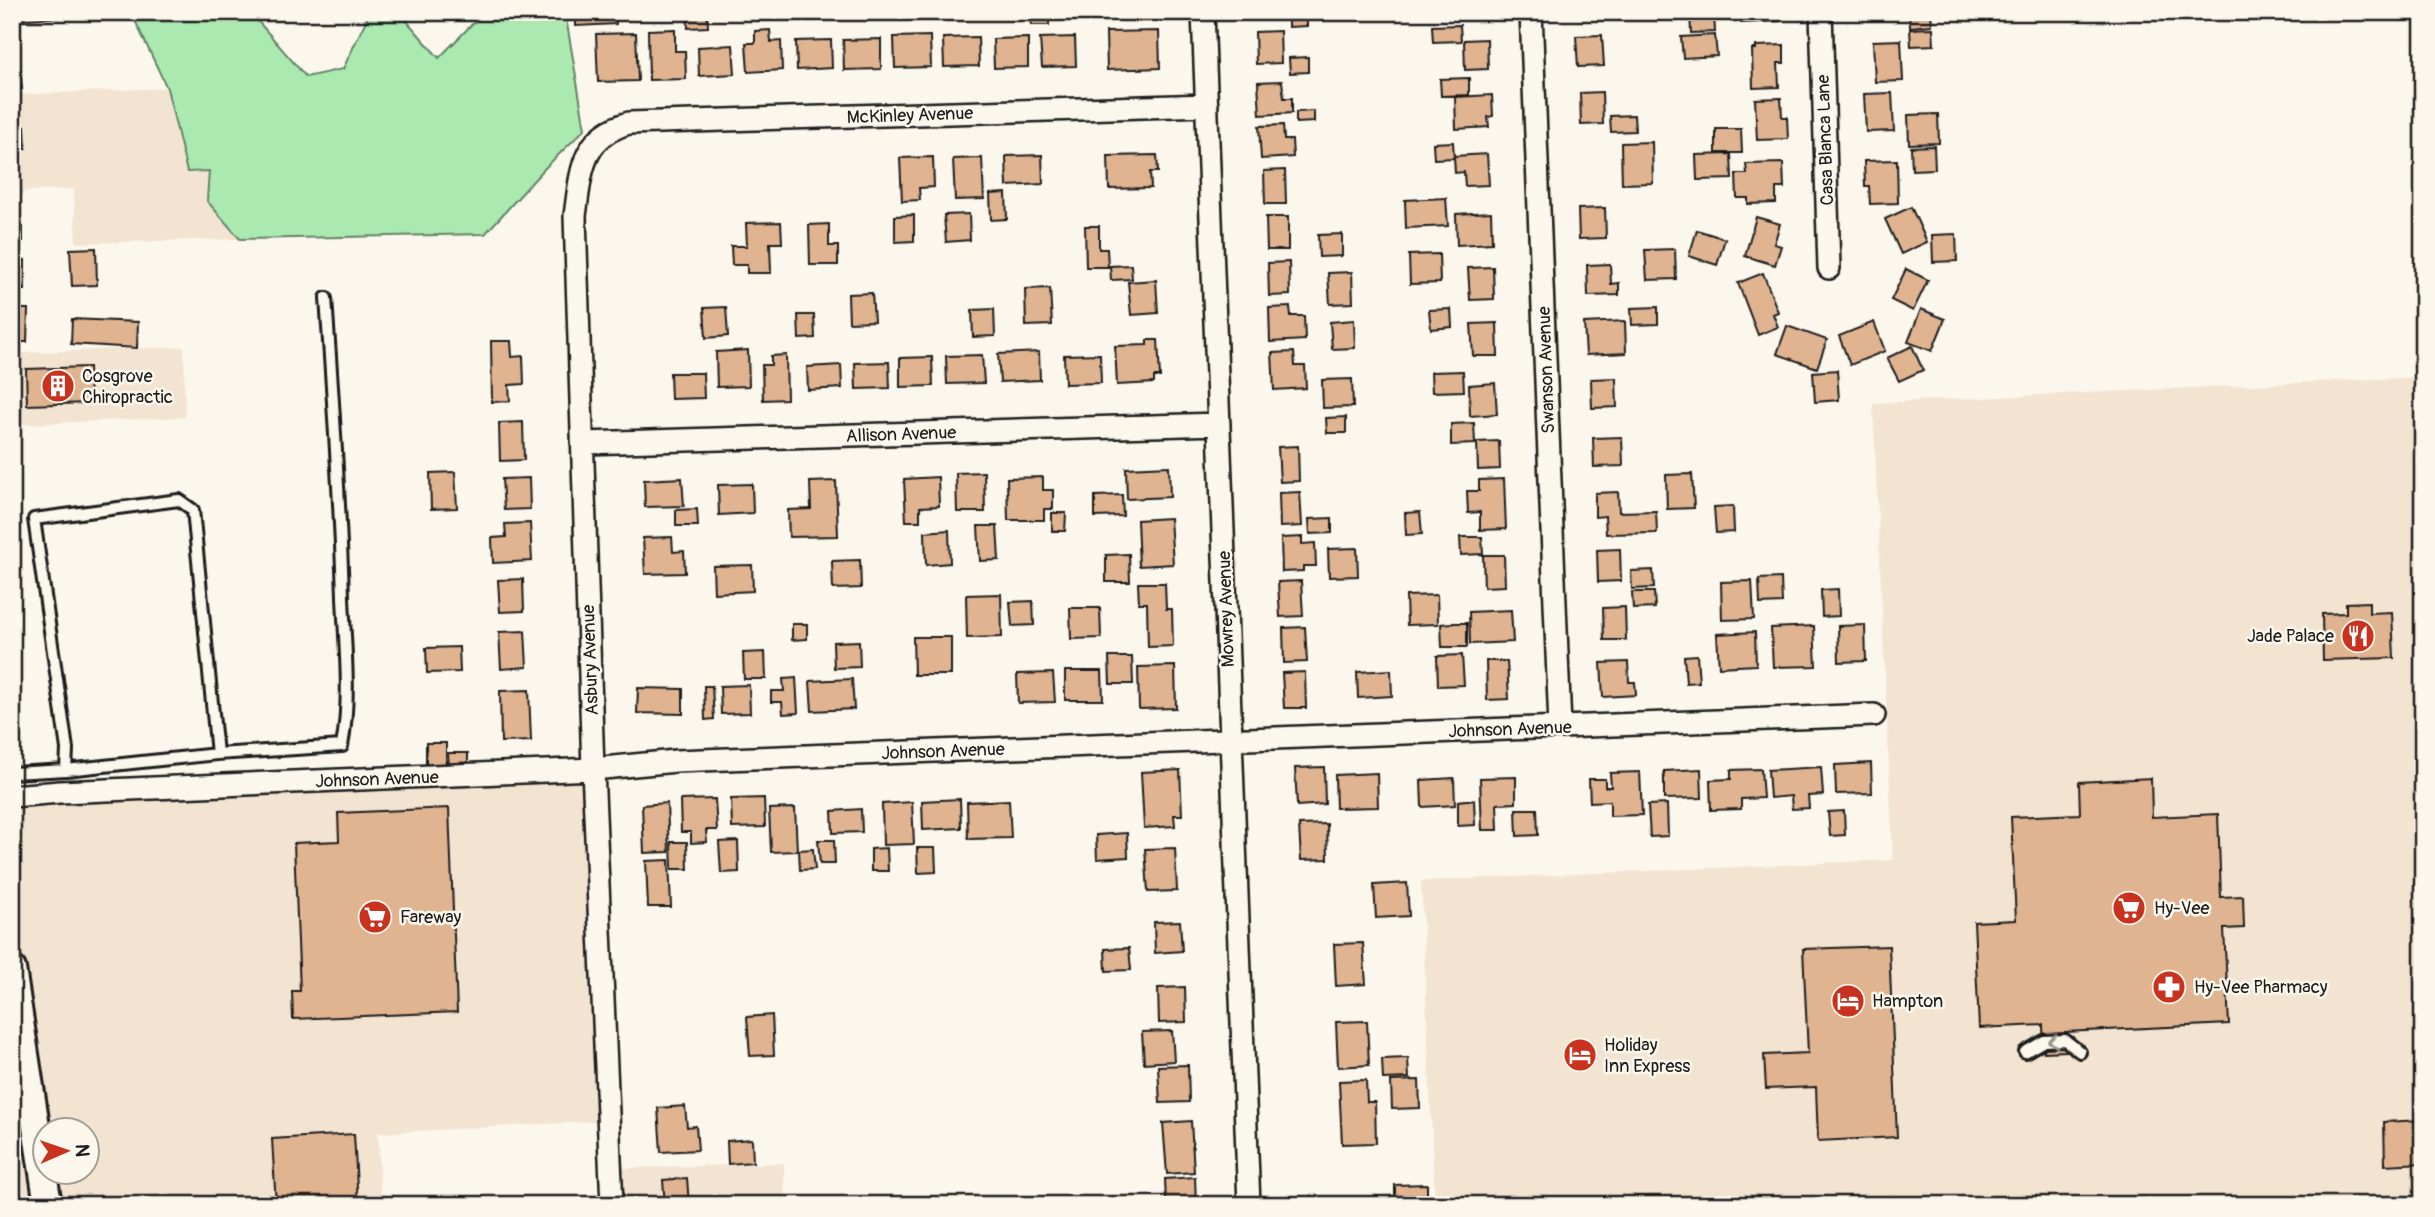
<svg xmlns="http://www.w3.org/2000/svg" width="2435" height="1217" font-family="Pangolin,sans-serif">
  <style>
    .built { fill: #f3e3d1; fill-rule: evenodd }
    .green { fill: #aaeab1; stroke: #638366; stroke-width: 2 }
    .building { fill: #e1b491; stroke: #1c1c1c; stroke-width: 2 }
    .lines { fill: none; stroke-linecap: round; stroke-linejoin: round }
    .service-casing { stroke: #1c1c1c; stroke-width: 16 }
    .minor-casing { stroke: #1c1c1c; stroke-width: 26 }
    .tertiary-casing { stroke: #1c1c1c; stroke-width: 32 }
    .service { stroke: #fbf7ec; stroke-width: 10 }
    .minor { stroke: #fbf7ec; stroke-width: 21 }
    .tertiary { stroke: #fbf7ec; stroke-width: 26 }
    .oneway { stroke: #97948e }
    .labels { text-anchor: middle; stroke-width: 5; stroke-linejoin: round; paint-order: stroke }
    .street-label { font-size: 18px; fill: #1c1c1c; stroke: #fbf7ec }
    .poi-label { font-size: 18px; fill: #1c1c1c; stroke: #fbf7ec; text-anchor: start }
  </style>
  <rect width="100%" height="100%" fill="#fbf7ec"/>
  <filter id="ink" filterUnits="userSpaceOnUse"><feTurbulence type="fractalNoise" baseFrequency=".0143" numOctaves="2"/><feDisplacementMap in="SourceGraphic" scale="14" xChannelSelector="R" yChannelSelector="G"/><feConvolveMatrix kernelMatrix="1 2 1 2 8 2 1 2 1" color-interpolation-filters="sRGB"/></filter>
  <g filter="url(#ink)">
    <!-- built -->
    <path class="built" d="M167,88L187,171H210L207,201L240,239L76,243L74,189L12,192V95Z
      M184,347L185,417L12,425V353Z
      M2423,377V1205H1435L1421,881L1893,860L1873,403Z
      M593,773L618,1120L378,1133L381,1205H12V797ZM46,1130H88V1172H46Z
      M784,1163L785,1205H612L611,1169Z"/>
    <!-- green -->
    <path class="green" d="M131,12H250L306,77L343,69L370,12H399L439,58L484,12H565L585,129L544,169L485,234L240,239L207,201L209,171L187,172L167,88Z"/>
    <!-- building -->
    <path class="building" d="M13,12H77V16L14,20Z
      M576,12H615L616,24L576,26Z
      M687,12H707L708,27L688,28Z
      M836,12H863V18L836,19Z
      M1030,12H1049V25H1031Z
      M1253,12H1278L1279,17L1254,19Z
      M1288,12H1307V26L1288,27Z
      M1690,12H1714L1715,32L1691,33Z
      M1741,12H1780V21L1741,23Z
      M1909,12H1931L1932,25L1910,27Z
      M1460,25L1461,41L1433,42L1432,26Z
      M1933,28L1934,45L1911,46L1910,29Z
      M675,29V51H685L686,79L649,80L648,30Z
      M770,30L771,42L781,41L782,70L748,72L746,43H755V31Z
      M1159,31L1160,68L1107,70L1106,32Z
      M1280,31L1281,63L1256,64L1255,32Z
      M636,33L638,81L598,82L596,34Z
      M1602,35L1604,66L1578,67L1576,36Z
      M1715,35L1717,56L1683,58L1681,37Z
      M930,36L931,67L895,68L894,37Z
      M978,37L979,66L944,67L943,38Z
      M1075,37L1076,66L1042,67L1040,38Z
      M1028,38V67L994,68L993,39Z
      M881,39V69L844,70L843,40Z
      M1487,39L1488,69L1465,70L1464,40Z
      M831,40L832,68L797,70L796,41Z
      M1901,40L1903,81L1875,82L1873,41Z
      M733,45L735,74L699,76L698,47Z
      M1784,45V63H1778L1779,87L1753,88L1752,49H1756V46Z
      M1308,57V72L1290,73L1289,58Z
      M19,58L22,89L12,90V59Z
      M1469,78V95L1441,96L1440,79Z
      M1282,81L1284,98H1292V113L1260,115L1258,82Z
      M1602,92L1603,124L1581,125L1580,93Z
      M1892,93L1894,131L1866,132L1864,94Z
      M1492,95L1493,116L1488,117L1489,127L1456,129L1455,97Z
      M1781,98L1782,117H1787L1788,139L1757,140L1755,99Z
      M1314,111V122L1296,123V112Z
      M1938,114L1939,143L1909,144L1908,115Z
      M1634,115L1635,131L1611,132L1610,116Z
      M1283,125L1284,140H1292L1293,157L1261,159L1259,126Z
      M12,126H25L26,149H12Z
      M1716,129H1741L1742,153H1716Z
      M1453,142L1454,158L1434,159L1433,143Z
      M1652,142L1653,183L1622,184L1621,143Z
      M1934,146L1935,169L1912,170L1911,147Z
      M1487,154L1489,185L1465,186L1464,172L1455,173L1454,156Z
      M1731,154L1732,179L1697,180L1696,155Z
      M1042,155L1043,184L1007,186L1006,156Z
      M1157,155L1158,172H1150L1151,188L1109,189L1108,156Z
      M933,157L934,187L919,188L920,200L902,201L900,158Z
      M982,158L984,199L955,200L953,159Z
      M1897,160L1898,203L1870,204L1869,186H1865L1864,161Z
      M1783,163L1784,188H1776V203L1748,204V198H1737L1736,174H1747L1746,164Z
      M1285,170L1286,204H1265L1264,171Z
      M1006,193L1007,219L991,220L990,194Z
      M1446,198L1448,226L1406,228L1405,200Z
      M1911,207L1927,242L1901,254L1885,219Z
      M1605,208L1606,238L1579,239L1578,209Z
      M1491,212L1492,243L1457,245L1456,214Z
      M969,214L970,240L946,242L944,215Z
      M12,215L13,228L23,227V241H12Z
      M914,215V241L895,242V216Z
      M1266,217H1288V250H1267Z
      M1756,217L1780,224L1774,244L1781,246L1775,265L1745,256Z
      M781,222L782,243H770L771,273H747V265H732L731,246H747L746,223Z
      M829,224V246H838V265H810L809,225Z
      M1085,226H1099V249H1107L1108,267H1086Z
      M1697,230L1725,239L1717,265L1689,256Z
      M1342,234V256L1319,257L1318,235Z
      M1956,234L1957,261L1933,262L1932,235Z
      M96,248L97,285L72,286L70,249Z
      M1675,249L1676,279L1647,280L1645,250Z
      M1439,254L1440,283L1410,284L1409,255Z
      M12,260H25V290H12Z
      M1289,262L1290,295L1269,296L1268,263Z
      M1610,264L1611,284L1619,283V295L1588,296L1587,265Z
      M1131,265L1132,279L1111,280L1110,266Z
      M1493,267L1494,299L1470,300L1468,268Z
      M1906,269L1928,280L1913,311L1891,300Z
      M1352,272L1353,303L1330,304L1328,273Z
      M1763,273L1778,312L1773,314L1778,327L1758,335L1738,283Z
      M1156,280L1158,313L1131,315L1128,282Z
      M1050,288L1052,325L1026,326L1025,289Z
      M872,293L874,321L849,322L848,294Z
      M726,307L728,336L706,338L704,308Z
      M1290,307L1291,316H1304L1305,340L1270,342L1269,308Z
      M1658,307V324L1632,325L1631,308Z
      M12,309H28L27,342H12Z
      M994,309L995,336L973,337L972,310Z
      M1451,309L1452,327L1431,329L1429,310Z
      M1921,309L1945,319L1932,351L1908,342Z
      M798,315H814L815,338L799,339Z
      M72,319L138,322L137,348L71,344Z
      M1354,320L1355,348L1332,349L1330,322Z
      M1625,321L1626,353L1586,355L1584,323Z
      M1874,322L1885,351L1850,365L1839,336Z
      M1497,323L1498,356H1473L1471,324Z
      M1787,326L1827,340L1817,368L1777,354Z
      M1147,340H1158L1160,377H1154V383L1117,385L1115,346L1147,345Z
      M491,341H511L512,357L523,356L524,384L509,385L510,401L492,402Z
      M1912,346L1923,370L1899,381L1887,358Z
      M748,350L749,386L717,387L716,352Z
      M1039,352L1040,380L1000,382L998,354Z
      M1294,352L1295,366H1305L1306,388L1274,390L1272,353Z
      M1100,354L1101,383L1065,384L1064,355Z
      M786,355L787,399L763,400L762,365H771V356Z
      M982,355L984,383L947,384L946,356Z
      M932,357L933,386L900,387V358Z
      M889,362L890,388L856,389L855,363Z
      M841,365L842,388L808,390L807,367Z
      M89,367L90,403L27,405L26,369Z
      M1837,370L1839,400L1815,402L1813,372Z
      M1463,371L1464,391L1432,392L1431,372Z
      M670,373H703L704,398L671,399Z
      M1616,378L1617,407L1592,408L1591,379Z
      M1352,379L1353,407L1323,408L1322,380Z
      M1495,383L1497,414L1470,416L1469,385Z
      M1346,417V433H1327L1326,418Z
      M523,422L524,460L500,461L499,423Z
      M1474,423L1475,444L1451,445V424Z
      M1622,437L1623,466L1594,467L1593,438Z
      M1499,441L1500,469L1478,470L1477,442Z
      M1298,446L1299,481L1280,482L1278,447Z
      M1169,466L1170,497L1127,499L1126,468Z
      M455,472L457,508L431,509L430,473Z
      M984,472L985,512H957L956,473Z
      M1692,474L1694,508L1667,509L1666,475Z
      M938,477L939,506L920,507V521H906L904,479Z
      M1043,477V490H1053V509H1044V520H1008L1007,478Z
      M529,478L530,509L504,510L502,479Z
      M682,478L684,506L645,507L644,480Z
      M1504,479L1506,529L1480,530V512L1468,513L1467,491H1479V480Z
      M836,481L838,536L789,537L788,510L811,509L810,482Z
      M752,484L753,513L719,515L718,485Z
      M1300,492L1302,526L1280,527L1279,493Z
      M1618,492L1619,512L1656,511L1657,533L1606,534L1605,516L1595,517V493Z
      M1122,495L1123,516L1095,517V496Z
      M1733,506L1734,532L1716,533L1714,507Z
      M697,509L698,526H676V510Z
      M1420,512L1422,534L1406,535L1405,513Z
      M1052,513H1066L1065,531H1052Z
      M1170,518L1173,564L1139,566L1137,520Z
      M1332,518V533L1310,534L1309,519Z
      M530,523L532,561L493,563L492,538L506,537L505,524Z
      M978,526H997L999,560L980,561Z
      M949,530L950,563L926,565L925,532Z
      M672,537L673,552L684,551L685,573L645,574L643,538Z
      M1302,537V544L1315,543L1316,566H1303V571L1282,572L1281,538Z
      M1460,537H1482L1483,554L1461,555Z
      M1357,548L1358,576L1329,577L1328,549Z
      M1620,549L1621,581L1598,582L1597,550Z
      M1129,554L1130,582H1106V555Z
      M1483,555H1504L1505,586L1484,587Z
      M860,560L861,588L833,589L832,561Z
      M752,565L753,591L714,593L713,566Z
      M1653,570L1654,588L1632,589L1631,571Z
      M1781,578L1782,603L1760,604L1759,579Z
      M523,579L524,611L500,612L498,580Z
      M1301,581L1303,616L1280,617L1278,582Z
      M1752,581L1754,619L1722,620L1721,582Z
      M1138,583H1165L1166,609H1172L1173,646L1148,647L1147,603H1139Z
      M1838,589L1839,616L1822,617L1821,590Z
      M1632,592H1654L1655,608L1633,609Z
      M1001,594L1002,637L967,638L966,595Z
      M1437,595L1438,624L1407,625L1406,596Z
      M1033,601L1034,625L1012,626L1010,602Z
      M2369,602V613L2392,612L2394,658L2323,660L2322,614L2346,613V603Z
      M1625,607L1626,640H1604L1603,608Z
      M1070,608H1100L1101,638L1071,639Z
      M1511,610L1513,642L1470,644L1469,612Z
      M1452,623H1467V647H1442L1441,624Z
      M792,624H807V639L792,640Z
      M1865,625L1866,661L1839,662L1838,626Z
      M1814,626L1816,666L1773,667L1771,628Z
      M1305,627L1307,662L1284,663L1283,628Z
      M525,631L527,667L501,669L499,632Z
      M1755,632L1756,665L1719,667L1717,634Z
      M913,637H951V675H914Z
      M859,641L860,667L834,668L833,642Z
      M459,647L460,672L427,673L426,648Z
      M765,652L766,679H744L743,653Z
      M1462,655L1464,685L1438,686L1437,656Z
      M1697,655L1699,682L1686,683L1684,656Z
      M1109,657H1132L1133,684H1110Z
      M1486,661H1507L1509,699L1487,700Z
      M1628,662L1629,682H1635L1636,695L1603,697L1601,663Z
      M1175,666L1176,708L1139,709L1138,667Z
      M1391,670L1392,696L1358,698L1357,672Z
      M1065,671H1102L1103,700H1065Z
      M1305,672L1306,708H1284L1282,673Z
      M1053,673L1055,702L1018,703L1017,674Z
      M796,678L798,713L783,714L782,702H771V691H784L783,679Z
      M852,679L854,709L812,711L810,681Z
      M749,685L750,713L721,714L720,686Z
      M704,686H712L714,719L705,720Z
      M638,688L683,689V714L637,713Z
      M529,690L531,741L501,742L500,691Z
      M426,743H446V767H426Z
      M448,753H468V768H449Z
      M1871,763L1872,793L1836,794L1835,765Z
      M1324,767L1325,804L1297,806L1295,768Z
      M1821,767L1823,795L1808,796L1809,808L1792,809L1791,796L1770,798L1768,770Z
      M1701,769L1702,798L1664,799V771Z
      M1761,769L1763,798L1741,799V809L1711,810L1710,780L1731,779V770Z
      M1180,770L1182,815H1174L1175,826L1144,828L1141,772Z
      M1640,772L1642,815L1610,816V801L1590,802L1589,779H1605V787H1611L1610,773Z
      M1377,773L1378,807L1336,808L1335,775Z
      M1516,777V803L1497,804L1498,830H1482L1480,778Z
      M1454,778L1455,805L1422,807L1421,780Z
      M2151,778L2152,817L2218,814L2221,897L2243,896L2244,928L2224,929L2229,1024L2065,1032L2066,1051L2044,1052L2043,1025L1979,1028L1974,922L2016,920L2011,817L2080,814L2079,782Z
      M764,798L765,827L732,828L731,799Z
      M715,799L717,830H706L707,842L691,843V832H681L680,800Z
      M960,799L961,828L923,830L922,801Z
      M1009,800L1011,838L968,839L967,802Z
      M1466,800H1474L1475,825L1458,826V801Z
      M912,802L914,844L883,845L882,804Z
      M667,803L669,852L644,853L642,805Z
      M1667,804L1668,836L1650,837L1648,805Z
      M449,808L457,1012L293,1019L292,991H300L294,843L339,841L338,813Z
      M795,808L797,851L771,852L769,809Z
      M861,809L862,832L833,833L832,811Z
      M1516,809H1537L1538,835L1517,836Z
      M1844,811L1845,835L1830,836L1828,812Z
      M1327,824L1328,859L1301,860L1299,825Z
      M1127,833L1128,857L1097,859L1096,835Z
      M818,840H834L835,864H820Z
      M738,841L739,872L721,873L719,842Z
      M671,842H687L688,869H672Z
      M887,848L888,871H871V849Z
      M917,848H935L936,872L918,873Z
      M1175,848L1177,891L1148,892L1145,849Z
      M813,849L815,869L800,870L799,850Z
      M669,860L671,907H648L646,861Z
      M1407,883L1409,916L1376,918L1374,885Z
      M1180,921L1182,951L1155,953L1154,922Z
      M1363,943L1366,984L1336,986L1334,944Z
      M1889,946L1897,1137L1818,1141L1816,1087L1766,1089L1764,1055L1808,1053L1803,949Z
      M1129,948L1131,970L1106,971L1105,949Z
      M1185,987L1186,1022L1159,1023L1158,988Z
      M772,1015L774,1055L750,1056L747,1017Z
      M1367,1021L1369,1065L1338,1067L1336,1022Z
      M1172,1031L1174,1061L1144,1063L1142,1032Z
      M1408,1058L1409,1078L1383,1079L1382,1059Z
      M1188,1065L1189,1102L1160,1103L1158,1066Z
      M1366,1080L1367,1102H1375L1376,1143L1342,1144L1339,1081Z
      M1419,1080L1420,1108L1392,1109L1391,1081Z
      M685,1106L687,1127L696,1126L698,1150L661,1152L658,1108Z
      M2423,1120V1163L2385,1165L2384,1122Z
      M1191,1121L1194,1172L1167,1174L1163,1123Z
      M354,1134L358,1205H276L272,1139Z
      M752,1139L753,1162L728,1164L727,1141Z
      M1195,1177L1196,1205H1166L1165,1179Z
      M687,1178L689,1205H665L663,1180Z
      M1427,1184V1203L1395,1205V1185Z"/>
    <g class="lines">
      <defs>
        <path id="service" d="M66,770L217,754L342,746C351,697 345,647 343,597C340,497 333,398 326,298
          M12,773L66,770L67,749L34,519L179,500L193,510L217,754
          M2025,1052L2044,1041L2065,1040L2080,1052"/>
        <path id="minor" d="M1203,12L1249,1205
          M1531,12L1560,727
          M1821,12L1829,268
          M584,443L1219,424
          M12,796L60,792L593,769L676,761L1874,715
          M612,1205L593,769L575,216C581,173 581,136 629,123L1207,105"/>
        <path id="tertiary" d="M12,969L48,1205"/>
      </defs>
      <!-- service casing -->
      <use href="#service" class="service-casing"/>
      <!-- minor casing -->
      <use href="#minor" class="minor-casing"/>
      <!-- tertiary casing -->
      <use href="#tertiary" class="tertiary-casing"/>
      <!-- service -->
      <use href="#service" class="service"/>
      <!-- minor -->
      <use href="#minor" class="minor"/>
      <!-- tertiary -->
      <use href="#tertiary" class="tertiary"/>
    </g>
    <!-- one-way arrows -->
    <defs><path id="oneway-chevron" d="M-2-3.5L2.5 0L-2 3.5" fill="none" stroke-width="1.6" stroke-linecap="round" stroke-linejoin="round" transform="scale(1.75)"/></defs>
    <use class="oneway" href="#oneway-chevron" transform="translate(2053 1041) rotate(176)"/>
  </g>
  <!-- icons -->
  <defs>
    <symbol id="building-disc" viewBox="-11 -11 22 22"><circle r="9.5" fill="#c8321e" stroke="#fbf7ec"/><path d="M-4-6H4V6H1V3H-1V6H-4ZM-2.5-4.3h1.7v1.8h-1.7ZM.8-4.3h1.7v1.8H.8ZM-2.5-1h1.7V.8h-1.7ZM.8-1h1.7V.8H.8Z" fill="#fff"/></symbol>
    <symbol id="restaurant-disc" viewBox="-11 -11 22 22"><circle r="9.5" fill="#c8321e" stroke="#fbf7ec"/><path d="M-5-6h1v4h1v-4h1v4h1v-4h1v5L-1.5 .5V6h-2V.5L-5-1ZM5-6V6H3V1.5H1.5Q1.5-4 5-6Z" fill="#fff"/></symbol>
    <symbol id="supermarket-disc" viewBox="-11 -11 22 22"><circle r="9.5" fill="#c8321e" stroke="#fbf7ec"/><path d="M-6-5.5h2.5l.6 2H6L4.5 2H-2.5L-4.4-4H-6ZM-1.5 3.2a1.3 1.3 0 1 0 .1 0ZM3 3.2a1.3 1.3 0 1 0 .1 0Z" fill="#fff"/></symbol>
    <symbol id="pharmacy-disc" viewBox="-11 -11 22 22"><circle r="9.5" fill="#c8321e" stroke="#fbf7ec"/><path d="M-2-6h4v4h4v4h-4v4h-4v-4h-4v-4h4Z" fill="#fff"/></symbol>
    <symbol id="hotel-disc" viewBox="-11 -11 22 22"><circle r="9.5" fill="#c8321e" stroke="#fbf7ec"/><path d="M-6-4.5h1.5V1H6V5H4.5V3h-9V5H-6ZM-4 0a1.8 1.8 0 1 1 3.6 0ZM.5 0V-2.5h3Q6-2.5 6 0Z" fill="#fff"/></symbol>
  </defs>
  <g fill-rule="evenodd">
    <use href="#building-disc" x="39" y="367" width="38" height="38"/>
    <use href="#restaurant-disc" x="2339" y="617" width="38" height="38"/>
    <use href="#supermarket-disc" x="2110" y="889" width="38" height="38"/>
    <use href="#supermarket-disc" x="356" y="898" width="38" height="38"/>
    <use href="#pharmacy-disc" x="2150" y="968" width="38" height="38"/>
    <use href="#hotel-disc" x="1829" y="982" width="38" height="38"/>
    <use href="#hotel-disc" x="1561" y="1036" width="38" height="38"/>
  </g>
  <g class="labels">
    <!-- street labels -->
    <g class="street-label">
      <text transform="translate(910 115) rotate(-2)" y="6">McKinley Avenue</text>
      <text transform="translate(1825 140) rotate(-92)" y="6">Casa Blanca Lane</text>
      <text transform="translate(1546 370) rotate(-92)" y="6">Swanson Avenue</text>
      <text transform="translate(901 434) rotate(-2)" y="6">Allison Avenue</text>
      <text transform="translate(1226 609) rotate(-92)" y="6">Mowrey Avenue</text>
      <text transform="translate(590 660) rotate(-92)" y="6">Asbury Avenue</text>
      <text transform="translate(1510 729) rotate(-2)" y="6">Johnson Avenue</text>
      <text transform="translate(943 751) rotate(-2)" y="6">Johnson Avenue</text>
      <text transform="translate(377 779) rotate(-2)" y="6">Johnson Avenue</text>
    </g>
    <!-- poi labels -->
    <g class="poi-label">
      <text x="82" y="382">Cosgrove<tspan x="82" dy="21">Chiropractic</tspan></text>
      <text x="2334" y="642" text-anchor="end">Jade Palace</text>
      <text x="2154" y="914">Hy-Vee</text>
      <text x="400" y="923">Fareway</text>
      <text x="2194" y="993">Hy-Vee Pharmacy</text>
      <text x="1872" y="1007">Hampton</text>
      <text x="1604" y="1051">Holiday<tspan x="1604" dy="21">Inn Express</tspan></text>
    </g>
  </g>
  <!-- margin -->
  <rect width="2435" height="1217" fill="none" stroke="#fbf7ec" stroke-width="42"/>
  <rect x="21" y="21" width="2393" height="1175" fill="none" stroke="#1c1c1c" stroke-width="2.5" filter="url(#ink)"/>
  <!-- north arrow -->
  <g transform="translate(66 1151) rotate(88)"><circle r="33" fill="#fbf7ec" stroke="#a29f99" stroke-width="2"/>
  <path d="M0-5L12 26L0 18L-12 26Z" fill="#c8321e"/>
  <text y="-10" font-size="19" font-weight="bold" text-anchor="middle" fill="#1c1c1c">N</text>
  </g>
</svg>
